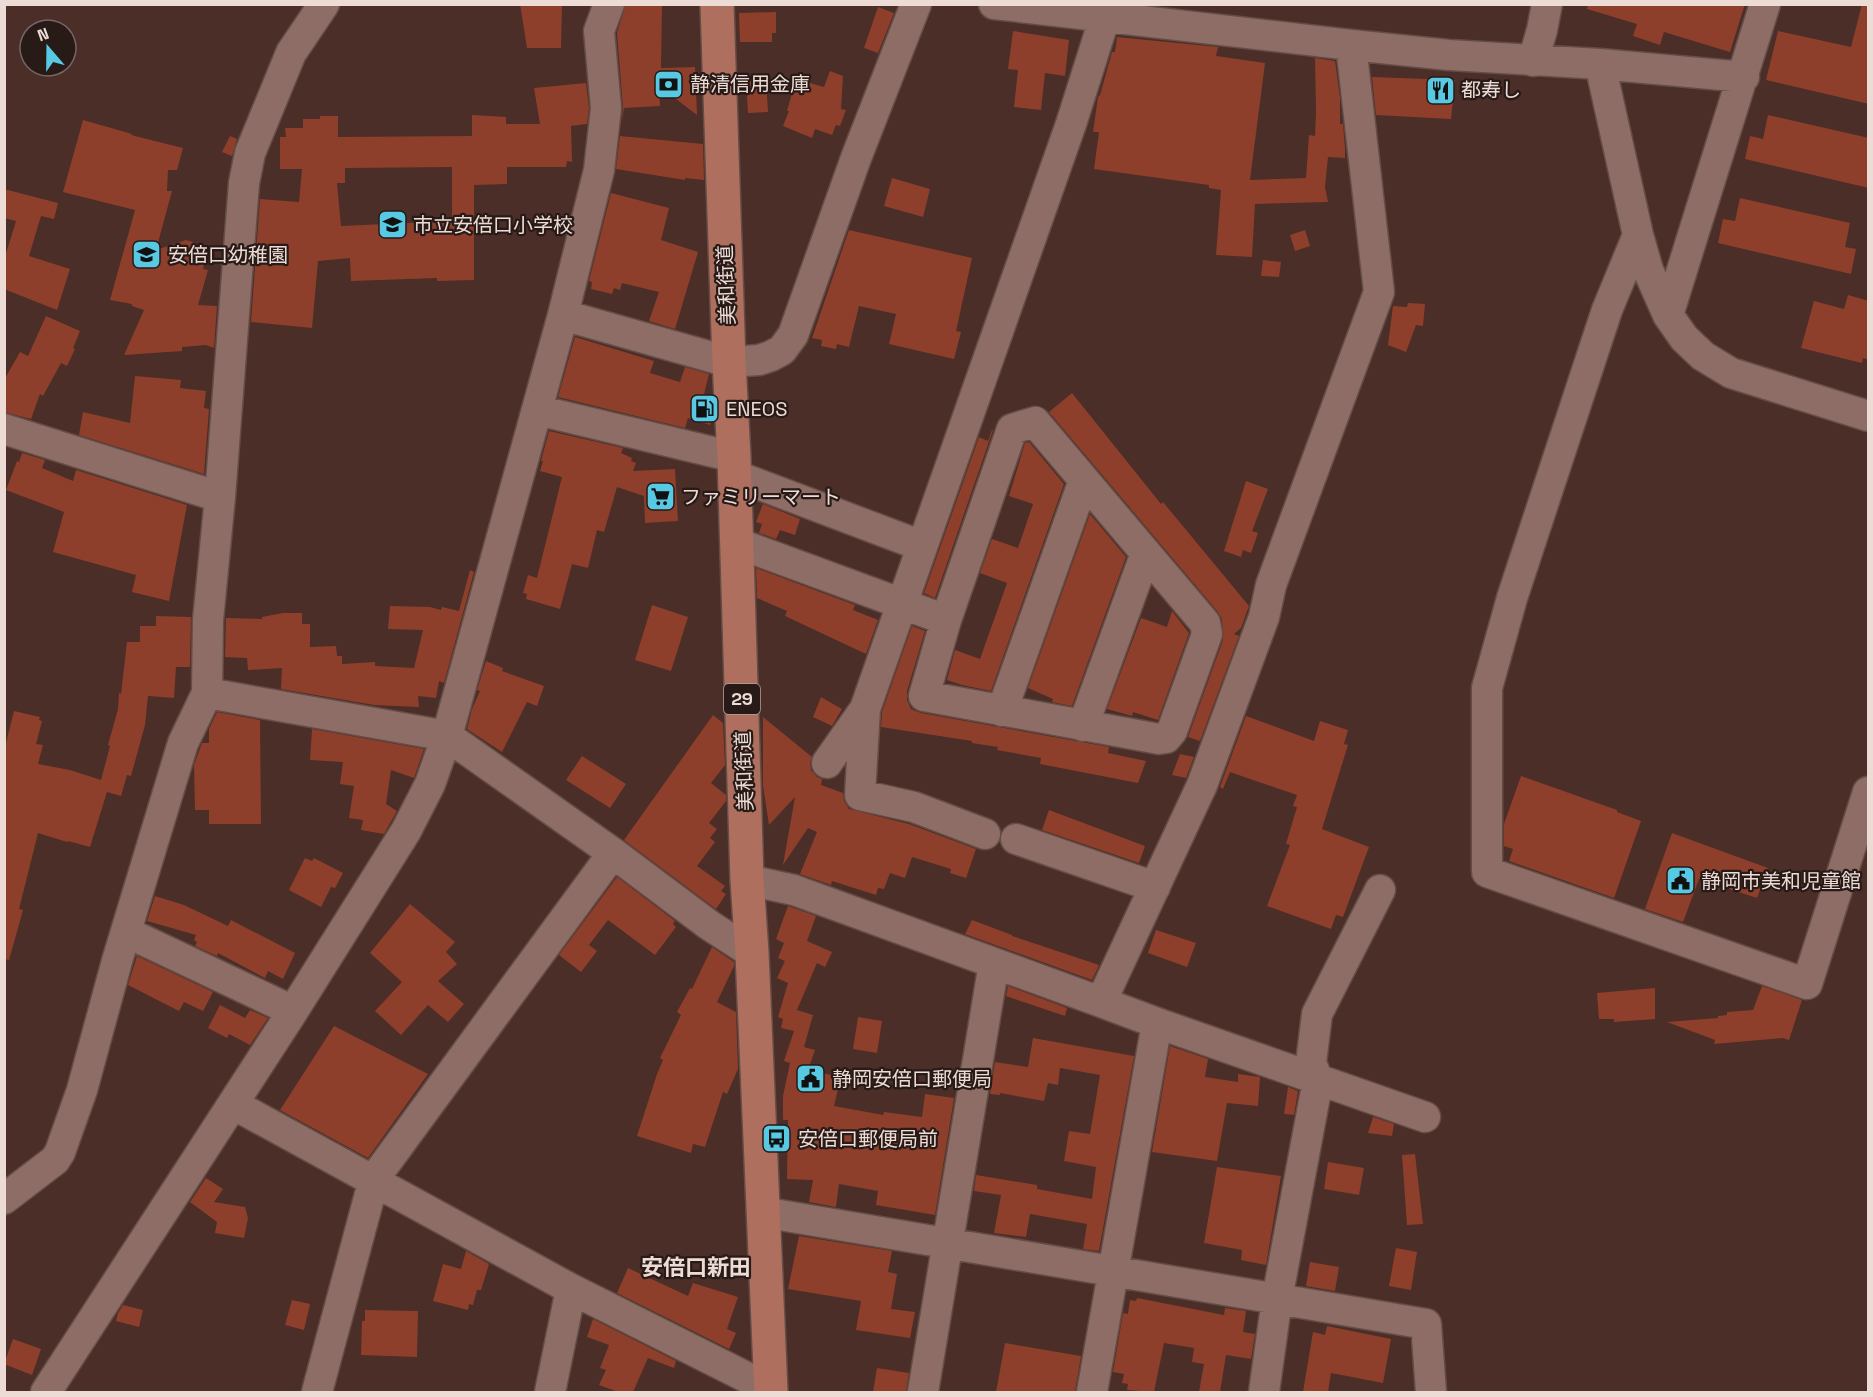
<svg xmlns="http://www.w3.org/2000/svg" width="1873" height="1397" font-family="'Space Grotesk','Noto Sans JP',sans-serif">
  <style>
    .building { fill: #8e3f2b; fill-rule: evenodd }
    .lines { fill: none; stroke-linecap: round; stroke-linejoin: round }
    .minor-casing { stroke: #644d47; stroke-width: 33 }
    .major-casing { stroke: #644d47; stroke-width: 36 }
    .minor { stroke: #8d6d65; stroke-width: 30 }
    .major { stroke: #af6f5e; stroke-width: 33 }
    .labels { text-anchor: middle; stroke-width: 4.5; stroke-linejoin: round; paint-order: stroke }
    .shield { fill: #271a17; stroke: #b2a19d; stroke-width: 1.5 }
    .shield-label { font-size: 18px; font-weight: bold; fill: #eddbd6 }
    .poi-label { font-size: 20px; fill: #eddbd6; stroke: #271a17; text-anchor: start }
    .street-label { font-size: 20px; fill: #eddbd6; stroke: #271a17 }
    .quarter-label { font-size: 22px; font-weight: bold; fill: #eddbd6; stroke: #271a17 }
  </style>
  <rect width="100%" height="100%" fill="#4a2e27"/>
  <!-- building -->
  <path class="building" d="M520,4H562L561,48H527Z
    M626,4H662L661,68L695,67L697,115L659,86L660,106L624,108L622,122L623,107L617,33Z
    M1588,4H1745L1730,52L1664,32L1660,45L1633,36L1637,24L1587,9Z
    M1862,4H1869V104L1766,80L1778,31L1851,47Z
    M878,7L894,13L878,53L864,48Z
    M776,12V33H772V42H740L739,13Z
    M1013,31L1069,40L1065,76L1045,73L1041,110L1014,107L1018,70L1008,69Z
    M1117,37L1218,47L1216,56L1265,63L1250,180L1306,178L1309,135L1315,136L1316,111L1315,58L1335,61L1340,98V124H1343L1345,148V158L1328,157L1325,187L1328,202L1255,204L1252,257L1216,255L1221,190L1209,188V185L1094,169L1099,132H1093L1098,97L1100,95L1112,52H1115Z
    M830,71L843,76L841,109L846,110L840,126L836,125L832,135L815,129L812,138L783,126L789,111H787L796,79L824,87Z
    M1372,77L1455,80L1451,119L1376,115Z
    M766,79L768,112L748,113L746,80Z
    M586,83L589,108L587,124L571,126L572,162L567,161L566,167H507V184L474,185V280L437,281V278L351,281L350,258L318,261L312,328L251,322L260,199L299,202L302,169H280V137H286L285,128H303V119H320V116H338V137L472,136V115L506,117V124H540L534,88ZM452,167V221L341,226L337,183H345V168Z
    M1768,115L1869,138V188L1745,159L1750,136L1763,139Z
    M83,120L132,134L131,135L183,148L177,170H168L167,191H172L156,250L186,240L193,242L198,248L196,257L205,260L203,269L208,270L198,305L217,306L214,348L206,345L182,347V351L124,355L144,310L132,306V304L110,300L135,210L63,192Z
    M230,136L237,139L232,156L222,152Z
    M620,136L703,144L704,180L685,178V180L616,169Z
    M892,178L930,189L923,217L884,206Z
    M4,189L58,203L54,219L41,216L29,256L70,269L57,310L4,289V260L16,221L4,218Z
    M611,193L669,208L661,240L698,252L675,329L649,321L659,292L622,283L620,290L614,288L612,294L591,289L592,282L589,281Z
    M1740,198L1850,223L1845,247L1856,249L1851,274L1718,243L1723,219L1735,221Z
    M849,230L972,258L956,331L961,332L954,359L889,344L896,314L859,306L849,347L837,344L836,349L821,346L822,340L812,338Z
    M1305,230L1310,246L1295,251L1290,235Z
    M1263,260L1281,262L1279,277L1261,276Z
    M1848,295L1869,301V360L1863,358L1862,363L1801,348L1814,301L1844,309Z
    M1408,303L1425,304L1423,326L1416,325L1406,352L1388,345L1393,306L1407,307Z
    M46,316L80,331L73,348L75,349L67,366L61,363L43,396L40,394L31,419L4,412V380L20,352L28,356Z
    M575,337L654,361L650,373L680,382L685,367L709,374L704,394L712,396L713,415L710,425L688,418L685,428L558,397Z
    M135,376L181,380L180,388L206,391L204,408L209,409L204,474L79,435L83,412L130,423Z
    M1072,393L1161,504L1163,502L1249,606L1241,628L1234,634L1239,636L1200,741L1188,737L1223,640L1222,619L1218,612L1049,412Z
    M992,430H993L935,598L924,593L979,437L988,441Z
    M549,431L623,448L621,453L632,458L631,461L636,463L633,471L675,469L678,521L645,523L644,496L617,487L604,532L597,530L588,568L572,564L560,609L526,599L527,594L523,593L528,575L537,578L562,477L540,471L543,461H541Z
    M1029,442L1064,484L991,691L962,685L947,680L955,650L980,659L1007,583L980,573L992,539L1018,548L1033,504L1009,496L1025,443Z
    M22,453L45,460L42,468L73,481L76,470L187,505L169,601L132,592L136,575L53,552L64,512L6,490L17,461L19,462Z
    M1246,481L1268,489L1252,531L1258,533L1251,553L1243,550L1241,557L1224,551Z
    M763,504L800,519L795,535L780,530L776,539L759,533L762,524L756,522Z
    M1090,514L1126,557L1072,706L1052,702L1053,699L1028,688Z
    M756,568L855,605L853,610L878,620L866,654L785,616L787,611L757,598Z
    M470,570L474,572L444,683L439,681L436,698L418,696L419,707L374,705L281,689L282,668L248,670L247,658L225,657L226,618L262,619V617L283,613H302V624H310V647L336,646L337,656H342V664L375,662V666L414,668L423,630L388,629L390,606L430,607L441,610L442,607L459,611Z
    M652,605L688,617L671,671L635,660Z
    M1172,611L1189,633L1158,720L1133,712L1132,716L1107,709L1141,618L1167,627Z
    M156,616L191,617L190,667H176L174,698L148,696L145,725L131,776L127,775L121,796L107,792L90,847L68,841L67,842L38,833L19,909L23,910L9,960L4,959V751L14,711L40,717L39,720L42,721L36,744L43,745L38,764L70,770L101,780L110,746L108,745L118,709L119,693L121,694L127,642H140V626H156Z
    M912,626L925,631L907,691V700L911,709L921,713L1109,747L1108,753L1146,761L1138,783L1040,764L1041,758L997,750L998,747L972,743V741L881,727L882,712Z
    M486,661L503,668L502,671L544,686L537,706L527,702L502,752L467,729L472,709L480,691L477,690Z
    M821,697L842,709L832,726L813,717Z
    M217,712L260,720L261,824H209V810H195L194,765L202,743H209V729Z
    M713,715L723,723L725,765L711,783L726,795V801L709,823L717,829L710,838L715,842L697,866L725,886L721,891L726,894L716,909L624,840Z
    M1246,716L1314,741L1320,721L1348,730L1344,744L1348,745L1322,829L1369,847L1343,917L1336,915L1331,929L1267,906L1290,845L1286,844L1297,807L1293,806L1297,795L1230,772L1223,789L1220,787Z
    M763,717L812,757L810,762L811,770L817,777L822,779L821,785L843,793L844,801L849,809L909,824L976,849L966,878L950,873L951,869L912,857L905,878L890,873L884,889L878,888L876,895L832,881L831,885L800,874L817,832L808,828L783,865L795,797L769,825L763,786Z
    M312,729L424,749L414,778L391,770L386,804L397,811L384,834L361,830L363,820L349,818L354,786L340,784L343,762L310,760Z
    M1180,754L1194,757L1186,778L1172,775Z
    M582,756L626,784L610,808L566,780Z
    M1521,776L1617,810V812L1641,821L1614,898L1509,861L1513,849L1504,846V824Z
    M1049,810L1145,846L1139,863L1042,830Z
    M1672,833L1768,868L1757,898L1699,879L1683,922L1645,909Z
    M305,858L312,861L314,858L343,873L335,888L331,887L321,907L289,890Z
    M617,877L675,921L673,924L676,927L655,955L608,920L589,945L597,951L581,972L559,955Z
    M155,896L184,905L228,926L231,920L295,953L283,979L268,971L265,978L218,953L217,956L195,946L197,942L194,940L196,935L147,921Z
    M410,904L455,942L446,952L457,964L438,981L464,1004L448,1022L428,1005L401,1035L375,1011L402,982L370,953Z
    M788,906L816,916L807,941L832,952L825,967L817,963L797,1010L813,1015L804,1047L815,1050L808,1070L841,1077L834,1106L883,1115L884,1112L922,1117L925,1094L954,1098L935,1215L876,1205L878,1191L839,1184L836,1207L809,1202L813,1180L787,1179L788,1120H783V1096L790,1063L784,1061L794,1031L781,1028L783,1019L778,1017L788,983L777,978L785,961L778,958L784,943L776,939Z
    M972,920L1012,935V936L1099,965L1092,980L965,934Z
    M1156,930L1196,943L1187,967L1148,953Z
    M712,947L734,962V966L717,1002L736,1012L738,1069L727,1094L723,1092L705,1147L693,1144L691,1153L637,1136L657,1074L663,1060L660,1058L681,1015L677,1012L690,988L692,989Z
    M137,956L213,992L203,1011L184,1002L179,1011L128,985Z
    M1008,986L1067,1008L1065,1016L1006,996Z
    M1762,986L1802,1000L1789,1040L1783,1038L1714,1044L1715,1040L1667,1022L1718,1018V1016L1727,1015V1012L1753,1010Z
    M1655,988V1019L1614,1022V1019H1599L1597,993Z
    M220,1005L245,1018L250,1010L268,1018L250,1045L229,1034L227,1038L208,1028Z
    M858,1017L882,1021L877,1053L853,1049Z
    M334,1026L428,1074L368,1158L280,1110Z
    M1033,1038L1134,1056L1099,1251L1083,1249L1087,1224L1030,1214L1026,1237L994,1233L1001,1195L974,1191L976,1175L1037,1185V1189L1092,1199L1096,1167L1064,1161L1069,1131L1090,1134L1100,1075L1060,1068L1058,1085L1048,1083L1044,1101L1000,1093V1095L990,1094L995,1062L1028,1067Z
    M1170,1046L1208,1059L1205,1077L1238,1082V1074L1260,1077L1258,1106L1227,1103L1217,1161L1152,1152Z
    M1288,1087L1298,1091L1294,1115L1284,1114Z
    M1373,1117L1394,1124L1392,1136L1368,1133Z
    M1415,1154L1423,1224L1407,1225L1402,1155Z
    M1328,1162L1364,1168L1359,1195L1324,1189Z
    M1217,1167L1281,1176L1266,1265L1241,1260L1242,1250L1204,1243Z
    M206,1178L223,1189L214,1202L245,1207L248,1218L244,1238L215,1233L217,1222L190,1202Z
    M799,1236L892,1251L888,1272L897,1274L891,1309L915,1312L910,1338L856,1330L861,1301L788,1289Z
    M1396,1248L1417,1252L1411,1290L1389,1286Z
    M466,1251L489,1264L481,1290H477L473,1305L469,1304L468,1310L433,1301L443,1264L461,1269Z
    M1310,1262L1339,1267L1335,1291L1306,1286Z
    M628,1268L688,1296L693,1283L738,1297L727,1329L736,1333L729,1349L617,1293Z
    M1137,1298L1224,1315L1225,1308L1246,1311L1243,1332L1255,1334L1251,1359L1226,1355L1220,1392H1199L1204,1364L1192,1362L1194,1348L1164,1343L1154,1392L1127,1390L1128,1384L1122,1383L1124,1374L1113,1372L1123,1313L1128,1314L1130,1300L1136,1301Z
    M292,1300L310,1304L304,1330L285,1325Z
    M123,1305L143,1310L139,1327L116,1321L118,1313Z
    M365,1310L418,1311L417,1357L361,1355L362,1321H365Z
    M593,1319L676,1361L674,1368L648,1358L633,1392H618L599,1385L606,1370L600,1368L609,1345L587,1337Z
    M1327,1326L1391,1339L1383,1383L1331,1373L1328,1392H1303L1313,1332L1325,1335Z
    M13,1339L41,1349L32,1375L4,1364Z
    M1005,1343L1081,1356L1075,1392H996Z
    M877,1368L909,1373L906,1392H873Z"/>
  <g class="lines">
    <defs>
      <path id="minor" d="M994,4L1351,45L1449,55L1600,64L1744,77
        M1533,61L1542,30L1547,4
        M1600,64L1638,235L1648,270L1668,315L1684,338L1703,356L1731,373L1868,416
        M1638,235L1607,310L1512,598L1487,688V872L1807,984L1868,792
        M563,315L729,362L759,360L771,356L782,350L793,335L856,158L916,4
        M1668,315L1765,4
        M537,410L734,457
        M1035,422L1205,623L1207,634L1172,731L1166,738L1159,739L924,696L946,620L1012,429Z
        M4,429L220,497
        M734,475L922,546
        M737,543L946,620
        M207,693L447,736L613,853L709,925L752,953
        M865,709L860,795L914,807L985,834
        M1002,711L1084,480
        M1083,726L1146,553
        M827,763L865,709L1071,124L1109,4
        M1016,839L1155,887
        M747,880L794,890L1101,1002L1202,785L1264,617L1271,585L1379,292L1351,45
        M126,932L293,1011
        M1101,1002L1157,1023L1425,1117
        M233,1104L571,1289L754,1381L771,1392
        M4,1199L55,1160L60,1152L82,1090L117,961L183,743L207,693L208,620L220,497L244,183L250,153L291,53L324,4
        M762,1212L1426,1324L1431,1392
        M46,1392L293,1011L406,831L430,784L447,736L563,315L599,170L606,108L599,31L609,4
        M317,1392L374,1179L613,853
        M550,1392L571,1289
        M923,1392L994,963
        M1092,1392L1157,1023
        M1264,1392L1277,1299L1318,1080L1311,1063L1317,1014L1380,890"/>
      <path id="major" d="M717,4L729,362L734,457L747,880L752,953L771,1392"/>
    </defs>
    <!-- minor casing -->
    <use href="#minor" class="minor-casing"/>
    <!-- major casing -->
    <use href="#major" class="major-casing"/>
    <!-- minor -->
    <use href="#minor" class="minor"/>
    <!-- major -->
    <use href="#major" class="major"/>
  </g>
  <!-- icons -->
  <defs>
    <symbol id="bank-square" viewBox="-11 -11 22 22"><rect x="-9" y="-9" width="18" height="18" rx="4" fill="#58c9e3" stroke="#271a17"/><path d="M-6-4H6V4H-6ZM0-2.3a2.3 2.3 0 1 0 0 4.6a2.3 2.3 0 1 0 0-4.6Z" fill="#111"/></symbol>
    <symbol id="restaurant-square" viewBox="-11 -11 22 22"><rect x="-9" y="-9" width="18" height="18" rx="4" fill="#58c9e3" stroke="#271a17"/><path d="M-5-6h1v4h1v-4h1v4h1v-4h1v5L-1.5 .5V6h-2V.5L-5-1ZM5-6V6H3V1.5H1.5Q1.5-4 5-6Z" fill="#111"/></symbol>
    <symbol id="school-square" viewBox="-11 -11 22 22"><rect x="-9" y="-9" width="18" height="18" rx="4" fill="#58c9e3" stroke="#271a17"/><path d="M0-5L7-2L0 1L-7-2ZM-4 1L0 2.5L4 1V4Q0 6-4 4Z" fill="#111"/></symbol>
    <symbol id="fuel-square" viewBox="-11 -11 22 22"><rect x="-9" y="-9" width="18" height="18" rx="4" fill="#58c9e3" stroke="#271a17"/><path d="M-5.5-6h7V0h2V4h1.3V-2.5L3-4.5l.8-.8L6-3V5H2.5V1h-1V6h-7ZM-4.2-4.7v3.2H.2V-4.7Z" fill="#111"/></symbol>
    <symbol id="supermarket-square" viewBox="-11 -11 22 22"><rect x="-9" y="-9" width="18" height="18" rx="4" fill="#58c9e3" stroke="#271a17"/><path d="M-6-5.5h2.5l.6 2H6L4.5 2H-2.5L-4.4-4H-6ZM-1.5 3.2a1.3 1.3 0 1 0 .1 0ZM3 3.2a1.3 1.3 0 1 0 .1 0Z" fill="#111"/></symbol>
    <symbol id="civic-square" viewBox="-11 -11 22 22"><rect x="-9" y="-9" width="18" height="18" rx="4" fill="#58c9e3" stroke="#271a17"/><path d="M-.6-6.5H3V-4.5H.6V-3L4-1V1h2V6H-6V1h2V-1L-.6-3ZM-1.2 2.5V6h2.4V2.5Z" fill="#111"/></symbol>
    <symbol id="bus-square" viewBox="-11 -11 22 22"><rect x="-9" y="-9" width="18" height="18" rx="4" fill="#58c9e3" stroke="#271a17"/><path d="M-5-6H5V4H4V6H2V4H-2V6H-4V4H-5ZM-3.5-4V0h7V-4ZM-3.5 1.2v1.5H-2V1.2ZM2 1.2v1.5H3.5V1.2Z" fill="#111"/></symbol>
  </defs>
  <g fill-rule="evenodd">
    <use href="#bank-square" x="652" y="68" width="33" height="33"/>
    <use href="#restaurant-square" x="1424" y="74" width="33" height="33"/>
    <use href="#school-square" x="376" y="208" width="33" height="33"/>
    <use href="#school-square" x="130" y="238" width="33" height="33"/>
    <use href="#fuel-square" x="688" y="392" width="33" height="33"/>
    <use href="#supermarket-square" x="644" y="480" width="33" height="33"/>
    <use href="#civic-square" x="1664" y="864" width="33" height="33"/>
    <use href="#civic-square" x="794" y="1062" width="33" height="33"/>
    <use href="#bus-square" x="760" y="1122" width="33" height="33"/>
  </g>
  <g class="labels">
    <!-- shield labels -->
    <rect class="shield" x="724" y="684" width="36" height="30" rx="4.5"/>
    <g class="shield-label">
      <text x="742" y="705">29</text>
    </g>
    <!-- poi labels -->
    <g class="poi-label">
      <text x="690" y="91">静清信用金庫</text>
      <text x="1461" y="97">都寿し</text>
      <text x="413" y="232">市立安倍口小学校</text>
      <text x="168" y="262">安倍口幼稚園</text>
      <text x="726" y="416">ENEOS</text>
      <text x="681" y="504">ファミリーマート</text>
      <text x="1701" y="888">静岡市美和児童館</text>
      <text x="832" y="1086">静岡安倍口郵便局</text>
      <text x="798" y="1146">安倍口郵便局前</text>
    </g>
    <!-- street labels -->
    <g class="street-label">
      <text transform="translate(726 285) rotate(-92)" y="7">美和街道</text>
      <text transform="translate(744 771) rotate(-92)" y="7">美和街道</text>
    </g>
    <!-- quarter labels -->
    <g class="quarter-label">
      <text x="696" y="1275">安倍口新田</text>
    </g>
  </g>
  <!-- border -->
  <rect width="1873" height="1397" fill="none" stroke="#eddbd6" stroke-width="12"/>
  <!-- north arrow -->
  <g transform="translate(48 48) rotate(340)"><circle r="28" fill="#271a17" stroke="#766763" stroke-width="1.5"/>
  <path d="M0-4.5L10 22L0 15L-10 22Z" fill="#58c9e3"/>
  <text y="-9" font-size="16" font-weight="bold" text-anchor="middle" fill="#eddbd6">N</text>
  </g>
</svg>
